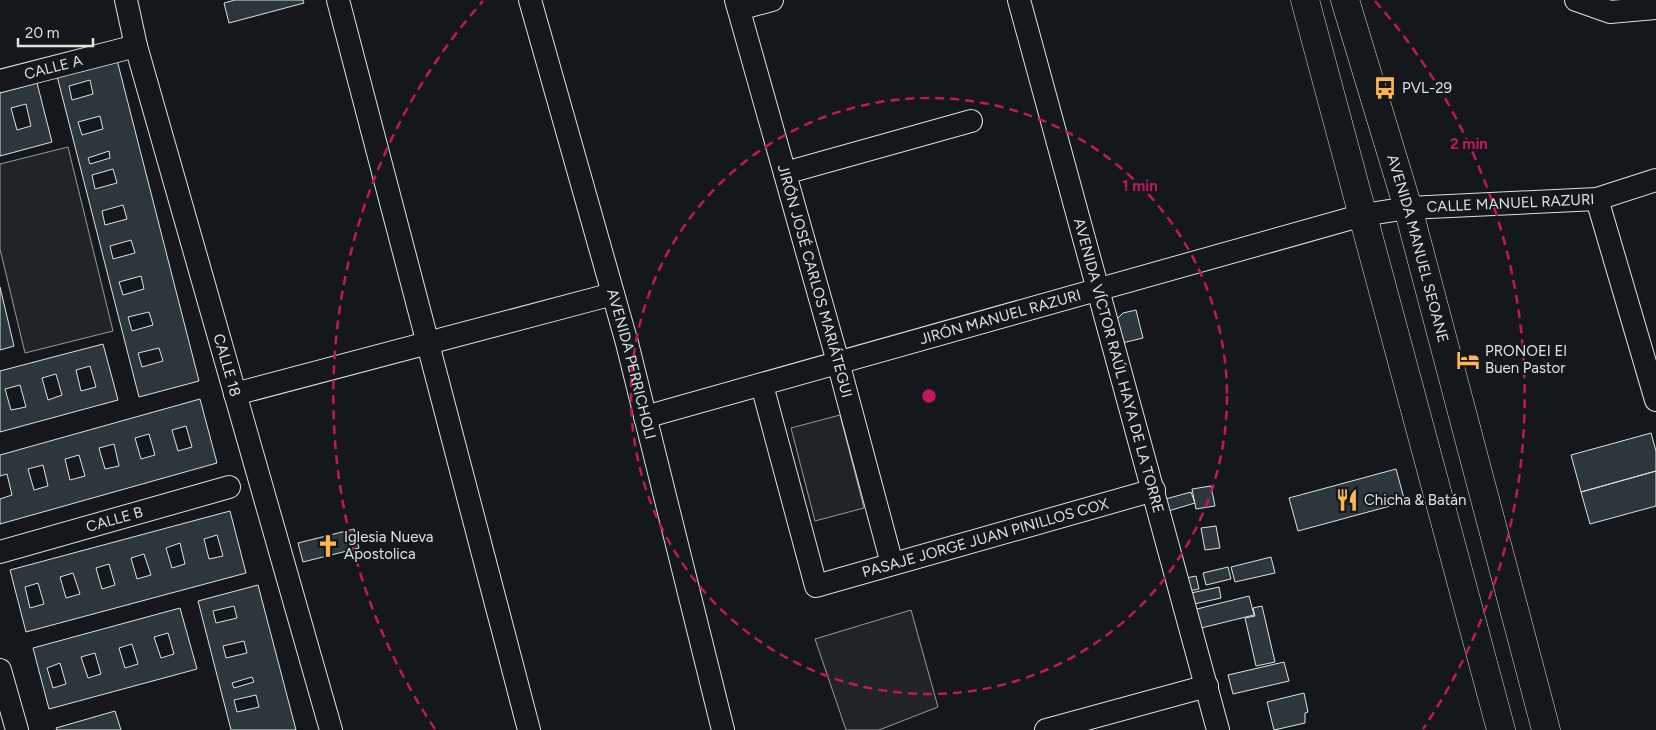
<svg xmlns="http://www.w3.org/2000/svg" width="1656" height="730" font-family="Figtree,sans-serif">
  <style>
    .green { fill: #202428; stroke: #939e99 }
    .building { fill: #2c363c; stroke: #d8e6dc; fill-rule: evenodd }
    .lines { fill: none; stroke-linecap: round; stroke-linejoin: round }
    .minor-casing { stroke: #d8e6dc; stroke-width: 24 }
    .tertiary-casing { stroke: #d8e6dc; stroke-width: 29 }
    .minor { stroke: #14181c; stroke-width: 22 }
    .tertiary { stroke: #14181c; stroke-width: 28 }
    .ring { fill: none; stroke: #c2185b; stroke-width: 2.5; stroke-dasharray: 9 6 }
    .labels { text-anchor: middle; stroke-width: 4; stroke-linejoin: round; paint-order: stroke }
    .street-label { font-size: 15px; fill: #d8e6dc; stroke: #14181c }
    .poi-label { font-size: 15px; fill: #d8e6dc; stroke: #14181c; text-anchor: start }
    .centre { fill: #c2185b; stroke: #14181c; stroke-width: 2.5 }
    .ring-label { font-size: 15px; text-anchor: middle; font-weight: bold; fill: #c2185b; stroke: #14181c; stroke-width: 4; stroke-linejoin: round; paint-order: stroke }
  </style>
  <rect width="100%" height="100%" fill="#14181c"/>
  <!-- green -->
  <path class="green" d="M68,147L113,331L25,353L0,249V164Z
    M840,415L864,508L815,521L791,428Z
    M911,610L938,707L879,730H846L815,639Z"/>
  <!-- building -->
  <path class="building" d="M235,0H303L304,3L229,23L224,3Z
    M117,60L199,381L139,397L57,76ZM90,80L93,94L72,100L69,86ZM100,116L103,129L82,135L78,122ZM109,151L110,158L90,164L88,158ZM113,169L117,183L95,189L92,175ZM123,205L127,219L105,225L102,211ZM131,240L135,253L113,259L110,246ZM141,276L144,289L123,295L119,282ZM149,312L153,325L132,331L128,317ZM159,348L163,361L142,367L138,353Z
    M37,83L52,142L0,156V93ZM26,104L31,126L17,130L11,108Z
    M0,287L14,346L0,350Z
    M1136,310L1143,338L1122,343L1117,319L1123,313Z
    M103,344L118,400L0,432V371ZM90,366L96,387L81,391L76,370ZM56,374L62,395L48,400L42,378ZM20,385L26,407L11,410L5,389Z
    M200,399L217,463L0,524V499L12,495L7,474L0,476V455ZM186,426L192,447L178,451L172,430ZM149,434L155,455L141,459L135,438ZM114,444L119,466L105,469L99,448ZM79,455L85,476L70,480L65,459ZM43,465L48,486L34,490L28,469Z
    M1651,433L1656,451V471L1581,492L1571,455Z
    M1396,469L1405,502L1298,531L1289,498Z
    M1656,471V506L1590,524L1581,492Z
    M1211,486L1215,506L1196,509L1192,489Z
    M1191,492L1195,503L1165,512L1162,500Z
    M230,511L246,573L26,632L10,570ZM217,535L223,556L209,559L204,539ZM180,543L185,564L172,568L166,548ZM144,554L151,575L137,579L131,558ZM109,564L115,585L102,589L96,568ZM73,573L80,594L66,598L60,577ZM38,583L44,604L30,608L25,587Z
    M1216,526L1220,548L1205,550L1201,528Z
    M354,529L359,548L303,562L298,543Z
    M1271,557L1275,573L1235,582L1231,567Z
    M1228,567L1231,579L1206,585L1203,573Z
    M1196,576L1199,589L1188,591L1186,578Z
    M258,585L296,730H231L198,601ZM234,606L237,618L216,623L213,611ZM244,641L247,653L226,658L223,646ZM252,677L254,682L234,688L232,683ZM256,695L259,707L237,712L234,700Z
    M1219,587L1221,598L1194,604L1191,593Z
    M1249,596L1254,615L1197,629L1193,610Z
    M1262,606L1275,662L1256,666L1245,618L1255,616L1253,608Z
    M180,608L197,669L49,709L33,648ZM168,633L174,654L161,658L154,637ZM132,644L138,664L125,668L119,648ZM95,653L101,674L88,678L81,657ZM60,663L66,684L53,688L47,668Z
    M1284,662L1289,681L1233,694L1228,675Z
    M1304,693L1308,712L1305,713V723L1274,730L1267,702Z
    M115,711L121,730H57L56,728Z"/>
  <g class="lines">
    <defs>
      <g id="minor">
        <path id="s1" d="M126,0L136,46L331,730"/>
        <path d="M338,0L529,730"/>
        <path id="s2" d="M530,0L627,343L723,730"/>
        <path id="s3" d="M736,0L838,362L892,564"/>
        <path id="s4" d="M1019,0L1218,730"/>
        <path d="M1576,0L1610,12L1656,8"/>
        <path d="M739,9L772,0"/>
        <path id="s5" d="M0,81L136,46"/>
        <path d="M785,173L971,121"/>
        <path d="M1597,199L1656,400"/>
        <path id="s6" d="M762,385L816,586L1154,490"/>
        <path d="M235,394L613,294"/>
        <path id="s7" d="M645,417L1363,215L1408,208L1597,199L1656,180"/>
        <path id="s8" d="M0,552L229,487"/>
        <path d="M0,670L17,730"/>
        <path d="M1046,730L1207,686"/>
      </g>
      <g id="tertiary">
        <path d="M1305,0L1501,730"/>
        <path id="s9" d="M1345,0L1408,208L1546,730"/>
      </g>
    </defs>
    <!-- minor casing -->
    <use href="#minor" class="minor-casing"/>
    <!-- tertiary casing -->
    <use href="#tertiary" class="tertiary-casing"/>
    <!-- minor -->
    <use href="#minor" class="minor"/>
    <!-- tertiary -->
    <use href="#tertiary" class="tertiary"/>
  </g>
  <!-- distance rings -->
  <g class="ring">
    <circle cx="929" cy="396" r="298"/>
    <path d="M435 729A596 596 0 0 1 483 1M1375 1A596 596 0 0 1 1423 729"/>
  </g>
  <!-- icons -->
  <defs>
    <symbol id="bus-bare" viewBox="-9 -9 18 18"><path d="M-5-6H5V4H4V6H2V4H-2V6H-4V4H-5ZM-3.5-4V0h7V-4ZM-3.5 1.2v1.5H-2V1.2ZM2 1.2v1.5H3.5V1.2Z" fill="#ffb74d" stroke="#14181c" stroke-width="2.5" paint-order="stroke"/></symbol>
    <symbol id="hotel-bare" viewBox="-9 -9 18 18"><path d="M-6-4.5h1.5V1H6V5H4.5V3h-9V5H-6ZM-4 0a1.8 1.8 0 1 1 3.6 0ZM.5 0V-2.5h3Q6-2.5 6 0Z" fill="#ffb74d" stroke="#14181c" stroke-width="2.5" paint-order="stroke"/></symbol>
    <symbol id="restaurant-bare" viewBox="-9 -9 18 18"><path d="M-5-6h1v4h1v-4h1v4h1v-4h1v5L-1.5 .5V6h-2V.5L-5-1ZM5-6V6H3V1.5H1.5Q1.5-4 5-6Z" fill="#ffb74d" stroke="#14181c" stroke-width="2.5" paint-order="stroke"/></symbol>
    <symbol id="church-bare" viewBox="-9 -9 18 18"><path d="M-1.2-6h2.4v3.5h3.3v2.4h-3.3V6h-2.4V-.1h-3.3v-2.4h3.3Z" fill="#ffb74d" stroke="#14181c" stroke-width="2.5" paint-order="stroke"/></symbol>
  </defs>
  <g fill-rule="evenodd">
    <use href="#bus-bare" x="1369" y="72" width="32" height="32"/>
    <use href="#hotel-bare" x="1452" y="344" width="32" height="32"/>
    <use href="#restaurant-bare" x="1331" y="484" width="32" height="32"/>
    <use href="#church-bare" x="312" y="530" width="32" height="32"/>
  </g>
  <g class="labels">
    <!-- street labels -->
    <g class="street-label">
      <text dy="5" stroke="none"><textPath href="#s5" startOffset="55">CALLE A</textPath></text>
      <text dy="5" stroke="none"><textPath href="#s7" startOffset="894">CALLE MANUEL RAZURI</textPath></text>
      <text dy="5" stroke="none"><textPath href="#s9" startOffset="259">AVENIDA MANUEL SEOANE</textPath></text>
      <text dy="5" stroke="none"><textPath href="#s3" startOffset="292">JIRÓN JOSÉ CARLOS MARIÁTEGUI</textPath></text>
      <text dy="5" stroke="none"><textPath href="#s7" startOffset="369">JIRÓN MANUEL RAZURI</textPath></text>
      <text dy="5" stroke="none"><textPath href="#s2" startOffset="378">AVENIDA PERRICHOLI</textPath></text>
      <text dy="5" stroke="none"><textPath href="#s4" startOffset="379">AVENIDA VÍCTOR RAÚL HAYA DE LA TORRE</textPath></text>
      <text dy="5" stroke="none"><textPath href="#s1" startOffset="379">CALLE 18</textPath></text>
      <text dy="5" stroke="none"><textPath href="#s8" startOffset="119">CALLE B</textPath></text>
      <text dy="5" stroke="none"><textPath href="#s6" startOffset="384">PASAJE JORGE JUAN PINILLOS COX</textPath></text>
    </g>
    <!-- poi labels -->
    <g class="poi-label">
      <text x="1402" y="93">PVL-29</text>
      <text x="1485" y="356">PRONOEI El<tspan x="1485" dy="17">Buen Pastor</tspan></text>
      <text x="1364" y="505">Chicha &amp; Batán</text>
      <text x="344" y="542">Iglesia Nueva<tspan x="344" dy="17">Apostolica</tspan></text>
    </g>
  </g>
  <circle cx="929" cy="396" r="8" class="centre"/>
  <g class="ring-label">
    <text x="1469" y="149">2 min</text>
    <text x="1140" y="191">1 min</text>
  </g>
  <!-- scale -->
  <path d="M18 38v8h75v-8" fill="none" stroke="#d8e6dc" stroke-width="2.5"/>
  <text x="25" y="38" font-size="15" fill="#d8e6dc" stroke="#14181c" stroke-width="4" paint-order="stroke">20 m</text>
</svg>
